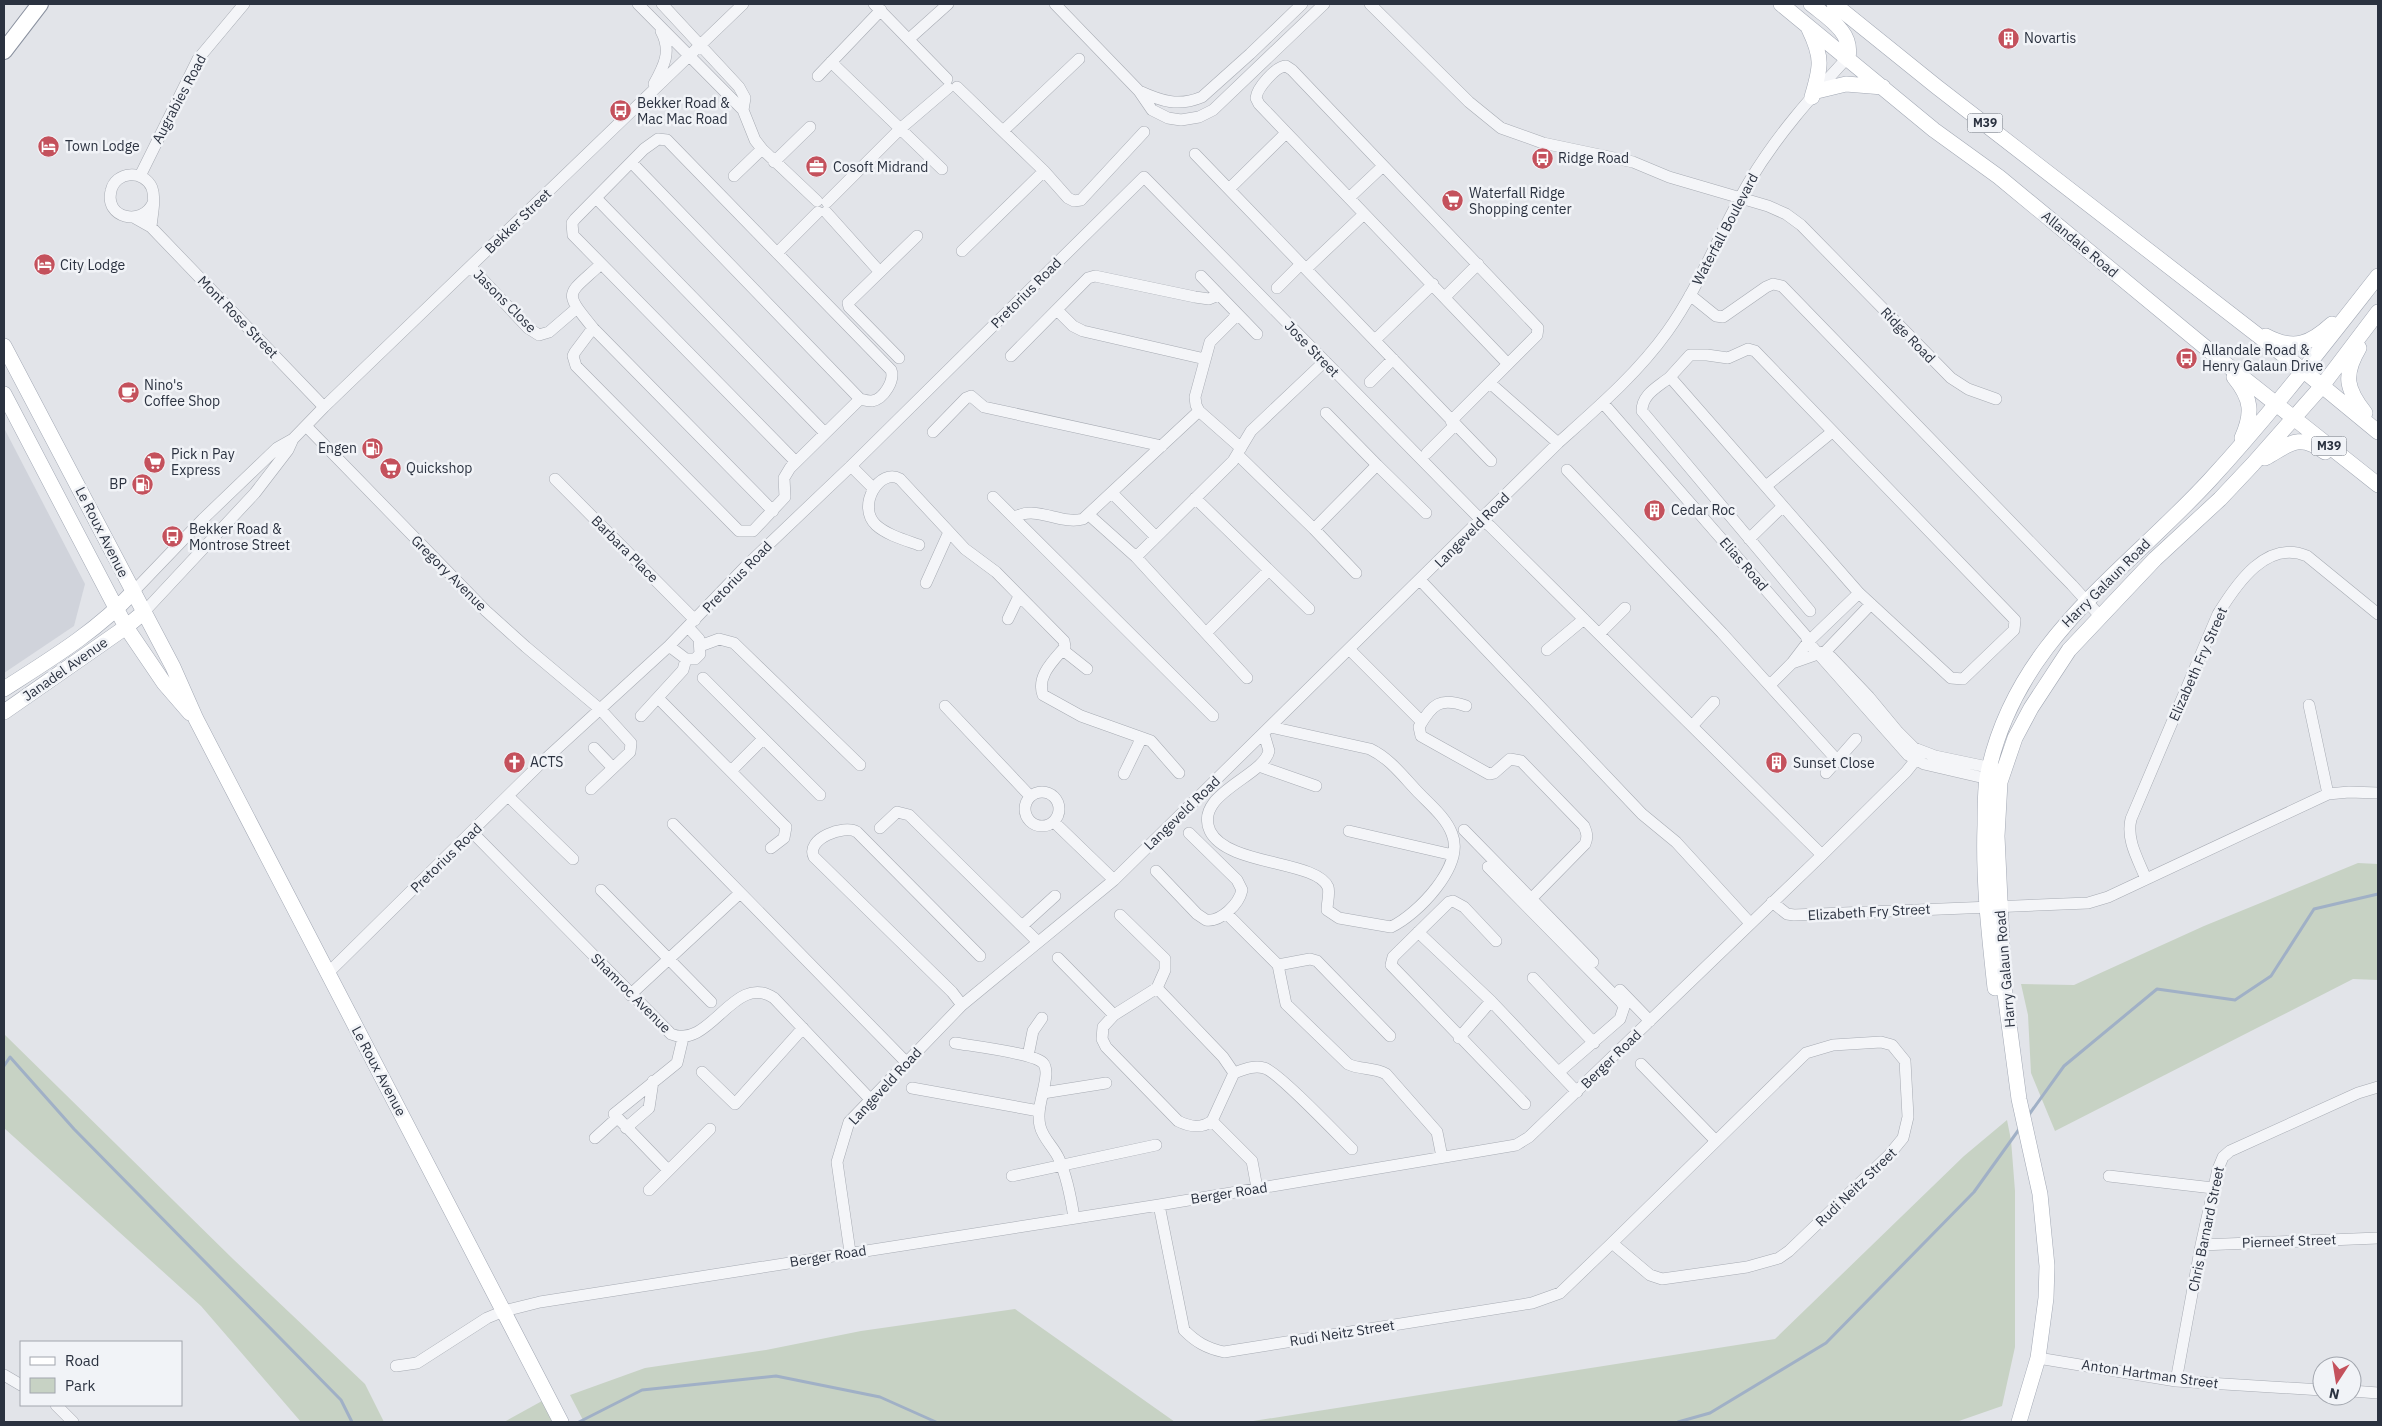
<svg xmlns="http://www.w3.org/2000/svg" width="2382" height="1426" font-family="'IBM Plex Sans',sans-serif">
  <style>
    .built { fill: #d0d3db }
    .green { fill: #c7d2c4 }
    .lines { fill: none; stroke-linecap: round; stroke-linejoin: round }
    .stream { stroke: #a0b0c6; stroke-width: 3 }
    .minor-casing { stroke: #a7abb3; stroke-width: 12 }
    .major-casing { stroke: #a2a8b4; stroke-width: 16 }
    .highway-casing { stroke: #8a919f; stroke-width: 18 }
    .minor { stroke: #f4f5f8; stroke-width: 11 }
    .major { stroke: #fff; stroke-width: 15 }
    .highway { stroke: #fff; stroke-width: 16 }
    .labels { text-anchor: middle; stroke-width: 5; stroke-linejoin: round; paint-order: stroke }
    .shield { fill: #f1f3f7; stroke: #666c77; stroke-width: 1 }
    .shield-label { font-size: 12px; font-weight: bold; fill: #2b3240 }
    .poi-label { font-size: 14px; fill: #2b3240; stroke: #f1f3f7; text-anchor: start }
    .street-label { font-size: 14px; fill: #2b3240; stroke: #f1f3f7 }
  </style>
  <rect width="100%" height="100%" fill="#e2e4e9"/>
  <!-- built -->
  <path class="built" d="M4,428L85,584L74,626L4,673Z"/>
  <!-- green -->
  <path class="green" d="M2358,863L2378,864V980L2353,979L2055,1131L2031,1073L2028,1015L2021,984L2074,985L2204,926Z
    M4,1034L233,1259L365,1384L384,1422H301L201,1306L4,1128Z
    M2007,1120L2011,1140L2015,1191V1347L2002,1406L1956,1422H1247L1775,1339L1964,1156Z
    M1015,1309L1175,1422H584L570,1395L645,1368L766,1350L861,1331Z
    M542,1401L554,1422H504Z"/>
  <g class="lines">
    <!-- stream -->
    <path class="stream" d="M4,1066L10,1057L74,1129L341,1400L352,1422
      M2028,1116L2064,1066L2157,989L2235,1000L2271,976L2314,909L2378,894
      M579,1422L642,1390L776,1376L880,1397L936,1422
      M1678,1422L1710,1413L1826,1343L1974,1192L2020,1128"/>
    <defs>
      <path id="minor" d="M638,4L743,110L755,140L762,149L817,201
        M662,4L739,87L745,98L743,110
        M874,4L947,79
        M1055,4L1139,91L1152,110L1168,118L1181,120L1199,117L1213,110L1324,4
        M1370,4L1469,102L1501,128L1543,143L1633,162L1669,177L1768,206L1786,214L1801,225L1951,378L1968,389L1996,399
        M909,39L948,4
        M831,62L942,169
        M818,76L881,10
        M654,84C664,66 672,51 661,31
        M957,87L1044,171L1068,198L1074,201L1081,200L1144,132
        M1139,91C1161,101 1178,107 1202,97L1250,54L1302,4
        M1003,131L1079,59
        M1195,154L1491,461
        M774,162L810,127
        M632,163L860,399C864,400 868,401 872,401C884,399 895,380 891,370L667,140L658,139L644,149L575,219L572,223L573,235L796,462
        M140,176L198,59L244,4
        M734,176L762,149
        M1229,189L1286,133
        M596,198L824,432
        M1349,198L1383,166
        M827,202L900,129L948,88
        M826,212L879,271
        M135,218L151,227L324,407
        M151,227C152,215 156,199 152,188C144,169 115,171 111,191C104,218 142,227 153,203
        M962,251L1044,171
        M778,252L818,212
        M601,264C567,296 562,290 593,328L773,511
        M471,267L528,328L539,335L549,332L577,308
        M1306,269L1364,214
        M1201,276L1257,334
        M1277,288L1301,264
        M1690,295L1716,316L1723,317L1766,287L1773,284L1782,286L2072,585L2100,616
        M1445,297L1478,264
        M1058,311L1073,326L1083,331L1205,359
        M1237,315L1210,342L1195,397L1196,405L1199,411L1241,448
        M593,328L575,352L573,356L576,366L739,531H753L785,497L784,478L790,468L860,399
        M1375,340L1433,284
        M1748,349L1755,351L2015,620L2014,630L1963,679L1951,678L1859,593L1670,377L1690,355H1707L1728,358Z
        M1011,356L1088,278L1095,276L1195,297L1209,299L1219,295
        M899,358L849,307L848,303L917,236
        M1670,377C1658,387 1642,394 1642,411L1810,611
        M1370,382L1393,359
        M1490,383L1558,443
        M1603,403L1806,636L1808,642L1908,755L1924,764L1993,780
        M1326,413L1377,465
        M1451,421L1537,335L1538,328L1292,70L1286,66C1276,66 1257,88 1256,98L1259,104L1508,364
        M306,426L486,611L526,647L601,710L631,743L630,752L591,789
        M933,432L966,398L971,396L984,407L1162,446
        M1427,453L1455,425
        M1238,455L1314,529L1356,573
        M851,466L874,489
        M1567,470L1722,633L1836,759
        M555,479L695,620
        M1766,486L1832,432
        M1112,493L1156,537
        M993,497L1213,716
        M1195,498L1309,609
        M1089,515L1136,557L1247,678
        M1015,517C1037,505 1060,525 1083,519L1199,411
        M1314,529L1377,465L1426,513
        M1749,539L1783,506
        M919,545C905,540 887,535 876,525C856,506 880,467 900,479L965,549L996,572L1064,641L1065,647C1054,660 1036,676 1043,695L1081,716L1151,741L1179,773
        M1136,557L1233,461L1251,431L1325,361
        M1421,581L1642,814L1676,842L1750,923
        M926,583L949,532
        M133,592L203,519L277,448L293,439
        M144,612L255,493L288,450L293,439L324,407L743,4
        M1008,619L1019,596
        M1206,633L1268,571
        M1599,634L1625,608
        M669,646L686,659H695L700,654L699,639L688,627
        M700,646L719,639L734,643L860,765
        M1063,650L1087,669
        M1350,650L1422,722
        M1547,650L1584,619
        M1831,657L1869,697L1898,732L1914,748L1935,756L1997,769
        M1792,663L1826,651L1871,604
        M703,678L820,795
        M1770,685L1792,663L1808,642L1859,593
        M658,698L783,824L786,827L784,838L771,848
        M2309,705L2328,794
        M945,706L1030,796
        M1466,706C1440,697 1432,704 1419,727L1421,736L1489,774L1494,773L1510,759L1521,761L1584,826C1587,833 1588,837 1585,844L1532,898
        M641,716L683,670L686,659
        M1692,726L1714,702
        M1264,734L1269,751C1263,777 1193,794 1210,831C1227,866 1316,860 1328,887C1330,893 1327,903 1327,910L1339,918L1391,927C1417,915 1465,866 1452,834C1446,817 1428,803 1416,790C1402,775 1389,758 1370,749L1271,727
        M594,748L613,768
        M1259,766L1316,786
        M731,771L763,739
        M1826,773L1856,739
        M1124,774L1141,739
        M1025 809a17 17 0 1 1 34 0a17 17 0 1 1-34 0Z
        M508,796L573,859
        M1054,822L1114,880
        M673,824L906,1062
        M880,828L897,812L909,815L1038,942
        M1464,830L1593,962
        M1349,831L1453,855
        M472,832L671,1034C710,1051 734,971 774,998L870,1099
        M1488,867L1621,1002L1624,1007L1620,1019L1560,1071
        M1156,871L1197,914L1206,920C1221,922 1239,904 1242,890L1237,880L1189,833
        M2146,879C2138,859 2126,840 2131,819L2218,614C2237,583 2267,539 2307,556L2378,614
        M601,890L711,1002
        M1772,902L1787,914L1794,915L2088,903L2108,897L2328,794L2349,792L2378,793
        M1226,913L1278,965L1286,1004L1348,1064C1360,1070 1374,1067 1386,1074L1437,1132L1442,1157
        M1120,915L1165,959V970L1157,988
        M1022,926L1055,896
        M1418,932L1491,1001L1577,1092
        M1496,941L1464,907L1453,901L1449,902L1393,957L1391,965L1525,1104
        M1058,958L1114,1015
        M1278,965L1310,959L1317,961L1390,1036
        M328,973L539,765L669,646L746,566L851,466L1144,177L1481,520L1490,526L1822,855
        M1533,978L1594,1043
        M1620,990L1650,1021
        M630,995L740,893
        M962,1005L952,992L814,857C805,839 844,824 857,832L980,956
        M1459,1038L1491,1001
        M1881,1042L1892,1045L1905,1061L1908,1117L1903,1138L1889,1155L1789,1251L1779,1258L1747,1267L1662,1279L1650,1275L1612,1243L1806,1053L1833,1045Z
        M955,1043C972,1046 1033,1053 1043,1063C1046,1066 1046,1070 1046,1074C1045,1091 1036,1109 1040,1126C1043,1139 1054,1147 1059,1159C1067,1177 1071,1198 1074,1218
        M1028,1056L1033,1031L1042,1018
        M1641,1064L1716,1141
        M702,1072L735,1104L803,1028
        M1234,1073L1223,1057L1157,988L1114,1015L1103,1027L1102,1039L1106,1047L1178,1121C1190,1127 1201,1129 1212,1121L1234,1073C1243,1070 1253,1065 1264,1068C1276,1070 1338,1135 1352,1149
        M912,1088L1039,1111
        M1043,1093L1106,1083
        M1212,1121L1252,1161L1257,1188
        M626,1128L649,1108L653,1081
        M595,1138L617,1118
        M668,1170L614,1114L677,1063L683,1038
        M1012,1176L1156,1145
        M2109,1176L2213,1188
        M649,1190L710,1129
        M1159,1205L1184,1330C1196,1342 1206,1348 1224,1352L1532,1303L1560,1293L1612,1243
        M2201,1245L2378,1238
        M850,1252L837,1162L849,1122L962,1005L1114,880L1558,443C1596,409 1637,374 1667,332C1700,286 1720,231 1749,182C1777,135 1811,97 1848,57
        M2038,1358L2176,1381L2322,1390
        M396,1366L417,1363L487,1318L504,1311L540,1302L1159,1205L1516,1145L1529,1137L1822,855L1906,772L1922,752
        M4,1375L21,1385
        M2176,1381L2201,1245L2218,1169L2223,1157L2230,1151L2358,1093L2378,1087
        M2352,1391L2378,1393
        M56,1405L73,1422"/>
      <path id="major" d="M1781,4L1934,130L1999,177L2217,357L2378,485
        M1811,4C1828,18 1853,32 1848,57
        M1834,4L1937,87L2304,371L2378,432
        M1809,29C1823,58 1821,67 1812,97
        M1817,91L1846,84L1883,87
        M2266,336C2294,351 2310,344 2332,324
        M4,346L173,667L196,719L561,1422
        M2359,348C2343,375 2346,389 2365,413
        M2234,377C2252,399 2253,413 2242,438
        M4,394L126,627L164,683L190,713
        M2265,458C2289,445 2298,432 2325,452
        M4,689C49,660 96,632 133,592
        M4,712L126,627L144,612
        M1995,988C1989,933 1983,880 1985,825C1985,810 1985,793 1987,778C2013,642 2122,575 2209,481C2269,416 2323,346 2378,276
        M2019,1422L2038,1358L2046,1298L2047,1266L2040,1194L2019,1099L2004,986L1997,836L2000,782L2015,738L2031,708L2069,650L2155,559L2220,499L2253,464L2322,386L2378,312"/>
      <path id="highway" d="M4,51L40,4"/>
    </defs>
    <!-- minor casing -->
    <use href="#minor" class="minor-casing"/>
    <!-- major casing -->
    <use href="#major" class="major-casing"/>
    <!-- highway casing -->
    <use href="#highway" class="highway-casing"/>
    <!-- minor -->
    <use href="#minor" class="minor"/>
    <!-- major -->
    <use href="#major" class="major"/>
    <!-- highway -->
    <use href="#highway" class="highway"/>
  </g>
  <!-- icons -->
  <defs>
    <symbol id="building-disc" viewBox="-11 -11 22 22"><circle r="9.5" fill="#c4515c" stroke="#f1f3f7"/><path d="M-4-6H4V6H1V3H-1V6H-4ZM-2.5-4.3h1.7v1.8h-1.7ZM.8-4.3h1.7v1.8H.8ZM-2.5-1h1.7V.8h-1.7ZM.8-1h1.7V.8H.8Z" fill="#fff"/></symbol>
    <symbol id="bus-disc" viewBox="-11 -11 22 22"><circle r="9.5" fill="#c4515c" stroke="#f1f3f7"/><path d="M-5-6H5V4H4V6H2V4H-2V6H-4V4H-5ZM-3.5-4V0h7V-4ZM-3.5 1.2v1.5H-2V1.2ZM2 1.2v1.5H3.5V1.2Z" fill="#fff"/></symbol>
    <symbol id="hotel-disc" viewBox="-11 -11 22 22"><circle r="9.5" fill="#c4515c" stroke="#f1f3f7"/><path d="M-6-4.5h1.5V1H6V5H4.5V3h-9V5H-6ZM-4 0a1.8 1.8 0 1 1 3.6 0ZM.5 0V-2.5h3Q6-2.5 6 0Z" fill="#fff"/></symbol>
    <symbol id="office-disc" viewBox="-11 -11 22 22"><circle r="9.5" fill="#c4515c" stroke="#f1f3f7"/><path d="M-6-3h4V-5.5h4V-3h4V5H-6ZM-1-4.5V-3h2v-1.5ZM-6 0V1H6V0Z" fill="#fff"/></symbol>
    <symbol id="supermarket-disc" viewBox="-11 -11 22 22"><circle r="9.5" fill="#c4515c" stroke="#f1f3f7"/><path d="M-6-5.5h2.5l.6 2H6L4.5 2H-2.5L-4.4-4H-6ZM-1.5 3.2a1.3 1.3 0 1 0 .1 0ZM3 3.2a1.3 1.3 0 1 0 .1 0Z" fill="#fff"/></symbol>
    <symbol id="cafe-disc" viewBox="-11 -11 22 22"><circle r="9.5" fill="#c4515c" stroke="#f1f3f7"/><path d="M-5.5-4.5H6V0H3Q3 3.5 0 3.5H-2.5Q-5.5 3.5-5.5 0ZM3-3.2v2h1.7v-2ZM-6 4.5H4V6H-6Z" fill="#fff"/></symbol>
    <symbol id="fuel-disc" viewBox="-11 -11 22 22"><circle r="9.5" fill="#c4515c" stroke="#f1f3f7"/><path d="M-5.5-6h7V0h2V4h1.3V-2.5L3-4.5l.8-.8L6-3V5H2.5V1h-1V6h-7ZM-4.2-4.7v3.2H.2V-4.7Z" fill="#fff"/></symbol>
    <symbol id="church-disc" viewBox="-11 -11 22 22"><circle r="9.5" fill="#c4515c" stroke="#f1f3f7"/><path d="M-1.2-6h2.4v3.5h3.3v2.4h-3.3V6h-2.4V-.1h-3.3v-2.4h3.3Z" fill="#fff"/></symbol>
  </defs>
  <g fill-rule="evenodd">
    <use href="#building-disc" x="1996" y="26" width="25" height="25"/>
    <use href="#bus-disc" x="608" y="98" width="25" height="25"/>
    <use href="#hotel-disc" x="36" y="134" width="25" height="25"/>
    <use href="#bus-disc" x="1530" y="146" width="25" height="25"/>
    <use href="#office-disc" x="804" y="154" width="25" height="25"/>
    <use href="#supermarket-disc" x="1440" y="188" width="25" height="25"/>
    <use href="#hotel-disc" x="32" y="252" width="25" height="25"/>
    <use href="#bus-disc" x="2174" y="346" width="25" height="25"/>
    <use href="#cafe-disc" x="116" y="380" width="25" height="25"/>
    <use href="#fuel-disc" x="360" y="436" width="25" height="25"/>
    <use href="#supermarket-disc" x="142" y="450" width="25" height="25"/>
    <use href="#supermarket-disc" x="378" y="456" width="25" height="25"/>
    <use href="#fuel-disc" x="130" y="472" width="25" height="25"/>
    <use href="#building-disc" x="1642" y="498" width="25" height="25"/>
    <use href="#bus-disc" x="160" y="524" width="25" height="25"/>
    <use href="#church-disc" x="502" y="750" width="25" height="25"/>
    <use href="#building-disc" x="1764" y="750" width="25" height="25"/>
  </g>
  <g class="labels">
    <!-- shield labels -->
    <g class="shield">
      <rect x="1967.5" y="113.5" width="35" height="19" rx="4"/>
      <rect x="2311.5" y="436.5" width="35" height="19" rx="4"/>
    </g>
    <g class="shield-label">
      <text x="1985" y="127">M39</text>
      <text x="2329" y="450">M39</text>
    </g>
    <!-- poi labels -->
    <g class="poi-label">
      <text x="2024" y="43">Novartis</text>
      <text x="637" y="108">Bekker Road &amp;<tspan x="637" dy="16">Mac Mac Road</tspan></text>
      <text x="65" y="151">Town Lodge</text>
      <text x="1558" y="163">Ridge Road</text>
      <text x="833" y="172">Cosoft Midrand</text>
      <text x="1469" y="198">Waterfall Ridge<tspan x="1469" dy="16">Shopping center</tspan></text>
      <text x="60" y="270">City Lodge</text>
      <text x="2202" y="355">Allandale Road &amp;<tspan x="2202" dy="16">Henry Galaun Drive</tspan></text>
      <text x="144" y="390">Nino's<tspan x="144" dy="16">Coffee Shop</tspan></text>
      <text x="357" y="453" text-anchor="end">Engen</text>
      <text x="171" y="459">Pick n Pay<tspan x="171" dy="16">Express</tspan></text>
      <text x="406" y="473">Quickshop</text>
      <text x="127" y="489" text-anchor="end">BP</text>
      <text x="1671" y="515">Cedar Roc</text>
      <text x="189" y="534">Bekker Road &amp;<tspan x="189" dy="16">Montrose Street</tspan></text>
      <text x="530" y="767">ACTS</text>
      <text x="1793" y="768">Sunset Close</text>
    </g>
    <!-- street labels -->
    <g class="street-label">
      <text transform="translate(179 99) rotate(-62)" y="5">Augrabies Road</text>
      <text transform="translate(518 221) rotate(-44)" y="5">Bekker Street</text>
      <text transform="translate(1725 229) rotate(-62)" y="5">Waterfall Boulevard</text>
      <text transform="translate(2080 244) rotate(40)" y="5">Allandale Road</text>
      <text transform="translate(1026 293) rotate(-45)" y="5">Pretorius Road</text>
      <text transform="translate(505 301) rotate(45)" y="5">Jasons Close</text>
      <text transform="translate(238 317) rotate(46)" y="5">Mont Rose Street</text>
      <text transform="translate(1908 335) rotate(46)" y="5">Ridge Road</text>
      <text transform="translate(1312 349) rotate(46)" y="5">Jose Street</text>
      <text transform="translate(1472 530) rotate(-45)" y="5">Langeveld Road</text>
      <text transform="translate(102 532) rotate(63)" y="5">Le Roux Avenue</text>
      <text transform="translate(625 549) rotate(45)" y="5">Barbara Place</text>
      <text transform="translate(1744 564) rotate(49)" y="5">Elias Road</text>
      <text transform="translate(449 573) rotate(45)" y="5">Gregory Avenue</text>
      <text transform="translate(737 577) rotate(-46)" y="5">Pretorius Road</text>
      <text transform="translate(2106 583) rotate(-45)" y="5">Harry Galaun Road</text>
      <text transform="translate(2198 664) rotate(-66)" y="5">Elizabeth Fry Street</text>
      <text transform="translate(65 669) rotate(-35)" y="5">Janadel Avenue</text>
      <text transform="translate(1182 813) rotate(-44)" y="5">Langeveld Road</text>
      <text transform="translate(446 858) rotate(-44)" y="5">Pretorius Road</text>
      <text transform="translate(1869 912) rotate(-3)" y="5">Elizabeth Fry Street</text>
      <text transform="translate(2005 969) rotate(-95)" y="5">Harry Galaun Road</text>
      <text transform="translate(631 993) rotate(45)" y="5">Shamroc Avenue</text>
      <text transform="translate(1611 1059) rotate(-44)" y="5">Berger Road</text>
      <text transform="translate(379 1071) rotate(62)" y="5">Le Roux Avenue</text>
      <text transform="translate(885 1086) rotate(-47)" y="5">Langeveld Road</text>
      <text transform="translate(1856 1187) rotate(-44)" y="5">Rudi Neitz Street</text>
      <text transform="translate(1229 1193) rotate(-9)" y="5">Berger Road</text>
      <text transform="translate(2206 1229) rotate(-78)" y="5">Chris Barnard Street</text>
      <text transform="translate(2289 1241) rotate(-2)" y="5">Pierneef Street</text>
      <text transform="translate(828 1256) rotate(-9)" y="5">Berger Road</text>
      <text transform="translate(1342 1333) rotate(-9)" y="5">Rudi Neitz Street</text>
      <text transform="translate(2150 1374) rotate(8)" y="5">Anton Hartman Street</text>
    </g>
  </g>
  <!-- border -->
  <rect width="2382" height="1426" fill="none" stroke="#2b3240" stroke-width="10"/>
  <!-- legend -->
  <rect x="20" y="1341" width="162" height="65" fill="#f1f3f7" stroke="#a2a6ae"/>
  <rect x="30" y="1357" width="25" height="8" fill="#ffffff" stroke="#a2a6ae"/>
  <text x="65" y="1366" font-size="15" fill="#2b3240">Road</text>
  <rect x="30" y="1378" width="25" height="15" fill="#c7d2c4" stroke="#a2a6ae"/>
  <text x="65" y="1391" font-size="15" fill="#2b3240">Park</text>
  <!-- north arrow -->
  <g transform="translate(2337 1381) rotate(192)"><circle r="24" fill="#f1f3f7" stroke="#a2a6ae"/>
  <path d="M0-4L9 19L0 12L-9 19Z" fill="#c4515c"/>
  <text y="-8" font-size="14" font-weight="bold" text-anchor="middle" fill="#2b3240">N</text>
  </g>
</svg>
